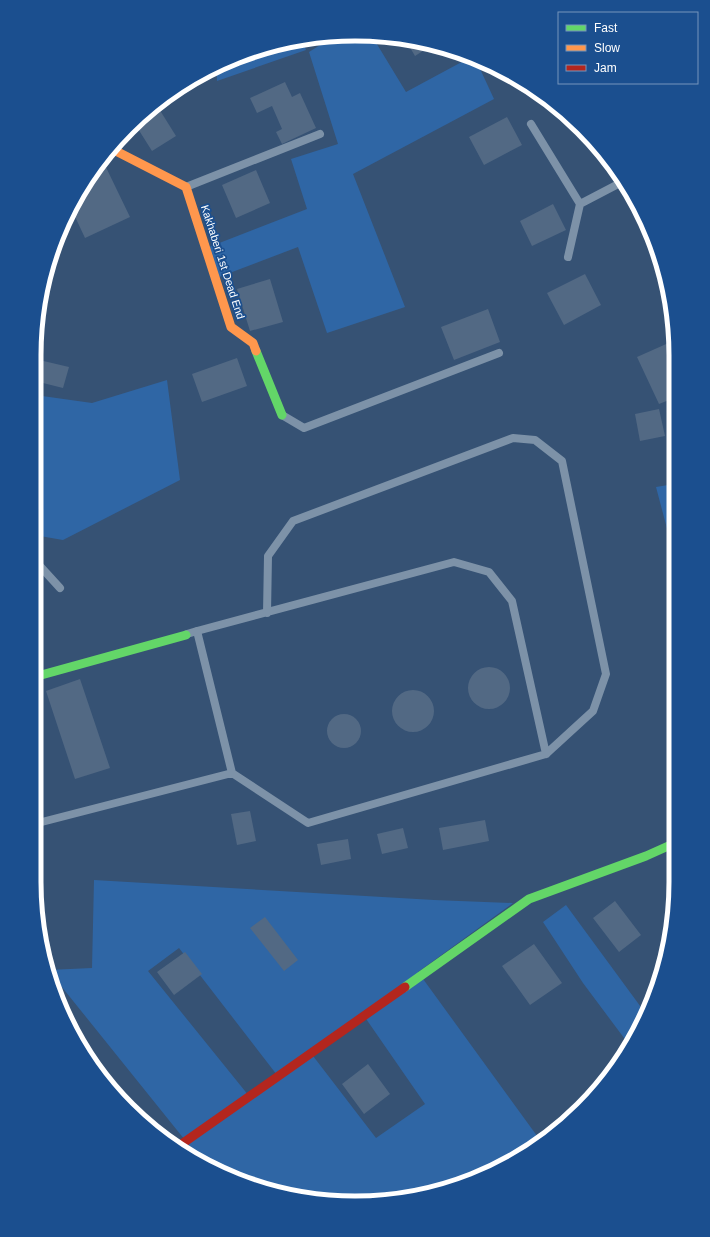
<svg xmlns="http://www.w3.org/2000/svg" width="710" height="1237" font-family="Arial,sans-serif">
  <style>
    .green { fill: #2f66a5; fill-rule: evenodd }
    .building { fill: #526984 }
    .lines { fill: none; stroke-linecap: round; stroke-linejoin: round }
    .lane { stroke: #7d92a8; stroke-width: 8 }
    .fast { stroke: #63d668; stroke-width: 9 }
    .slow { stroke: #ff974d; stroke-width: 9 }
    .jam { stroke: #b3261e; stroke-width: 9 }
    .labels { text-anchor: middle; stroke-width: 3.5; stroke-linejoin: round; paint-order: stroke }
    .street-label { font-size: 11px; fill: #fff; stroke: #1b4f8f }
    .rim { fill: none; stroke: #fff; stroke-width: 5 }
  </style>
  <rect width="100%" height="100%" fill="#365274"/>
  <!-- green -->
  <path class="green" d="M336,35L372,36L406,92L471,57L475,58L494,99L353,174L405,307L327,333L298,247L219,277L209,247L307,209L291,159L338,144L309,52Z
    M302,40L306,50L217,81L216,66L272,45Z
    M167,380L180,480L63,540L34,535L42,456L35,454V395L92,403Z
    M674,484V555L656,487Z
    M94,880L434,900L513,903L418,972L540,1140L478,1179L376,1202L272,1192L201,1160L49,971L48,970L92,968ZM179,948L277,1075L249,1096L148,971ZM362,1013L425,1104L376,1138L310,1052Z
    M566,905L646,1014L633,1043L630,1046L583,983L543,922Z"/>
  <!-- building -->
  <path class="building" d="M405,39L432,45L415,56Z
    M285,82L292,97L300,93L316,128L282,144L276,132L282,129L272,106L257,113L250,98Z
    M156,104L176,136L152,151L135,124Z
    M507,117L522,145L484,165L469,137Z
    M102,159L130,217L85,238L71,208L83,202L78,193Z
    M256,170L270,203L236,218L222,185Z
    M553,204L566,230L532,246L520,221Z
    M585,274L601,305L564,325L547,293Z
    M270,279L283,322L250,331L237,289Z
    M488,309L500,342L454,360L441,327Z
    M673,341L674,398L659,404L637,357Z
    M237,358L247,386L202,402L192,374Z
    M35,359L69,367L63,388L35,381Z
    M659,409L665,436L640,441L635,414Z
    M674,444V462H673L668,446Z
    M468 688a21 21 0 1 1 42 0a21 21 0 1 1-42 0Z
    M80,679L110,768L75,779L46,691Z
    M392 711a21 21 0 1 1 42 0a21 21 0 1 1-42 0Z
    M327 731a17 17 0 1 1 34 0a17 17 0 1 1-34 0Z
    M250,811L256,841L237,845L231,814Z
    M485,820L489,841L443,850L439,828Z
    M403,828L408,848L382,854L377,834Z
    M348,839L351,859L321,865L317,844Z
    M615,901L641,935L619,952L593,918Z
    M265,917L298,960L284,971L250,928Z
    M534,944L562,983L530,1005L502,966Z
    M185,952L202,974L174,995L157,972Z
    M368,1064L390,1094L364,1114L342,1084Z"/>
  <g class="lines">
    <!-- lane -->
    <path class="lane" d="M531,124L580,204L624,181
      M186,187L320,134
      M568,257L580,204
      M671,412L674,411
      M282,415L304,428L499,353
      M34,562L39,565L60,588
      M267,613L268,556L293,521L513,438L535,440L562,461L606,674L593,711L546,754
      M187,634L197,631L454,562L489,572L512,601L546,754L308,823L232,773L197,631
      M34,824L232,773"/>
    <!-- fast -->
    <path class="fast" d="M256,351L282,415
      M34,677L186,635
      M405,987L529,899L646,856L675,843"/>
    <!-- slow -->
    <path class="slow" d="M110,148L186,187L231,327L253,343L256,351"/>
    <!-- jam -->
    <path class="jam" d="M176,1148L405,987"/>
  </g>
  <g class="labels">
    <!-- street labels -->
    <g class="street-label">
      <text transform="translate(223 262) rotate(72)" y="4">Kakhaberi 1st Dead End</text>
    </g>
  </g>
  <!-- crop -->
  <path d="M0 0H710V1237H0ZM355 41H355A314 314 0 0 1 669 355V882A314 314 0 0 1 355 1196H355A314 314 0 0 1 41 882V355A314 314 0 0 1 355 41Z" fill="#1b4f8f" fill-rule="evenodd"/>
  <path class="rim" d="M355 41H355A314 314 0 0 1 669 355V882A314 314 0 0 1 355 1196H355A314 314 0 0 1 41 882V355A314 314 0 0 1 355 41Z"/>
  <!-- legend -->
  <rect x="558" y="12" width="140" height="72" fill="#1b4f8f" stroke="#7695bc"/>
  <rect x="566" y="25" width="20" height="6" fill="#63d668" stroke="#7695bc"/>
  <text x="594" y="32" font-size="12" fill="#ffffff">Fast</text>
  <rect x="566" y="45" width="20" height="6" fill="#ff974d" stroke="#7695bc"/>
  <text x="594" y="52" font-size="12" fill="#ffffff">Slow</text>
  <rect x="566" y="65" width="20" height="6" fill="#b3261e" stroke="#7695bc"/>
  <text x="594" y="72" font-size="12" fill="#ffffff">Jam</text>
</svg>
